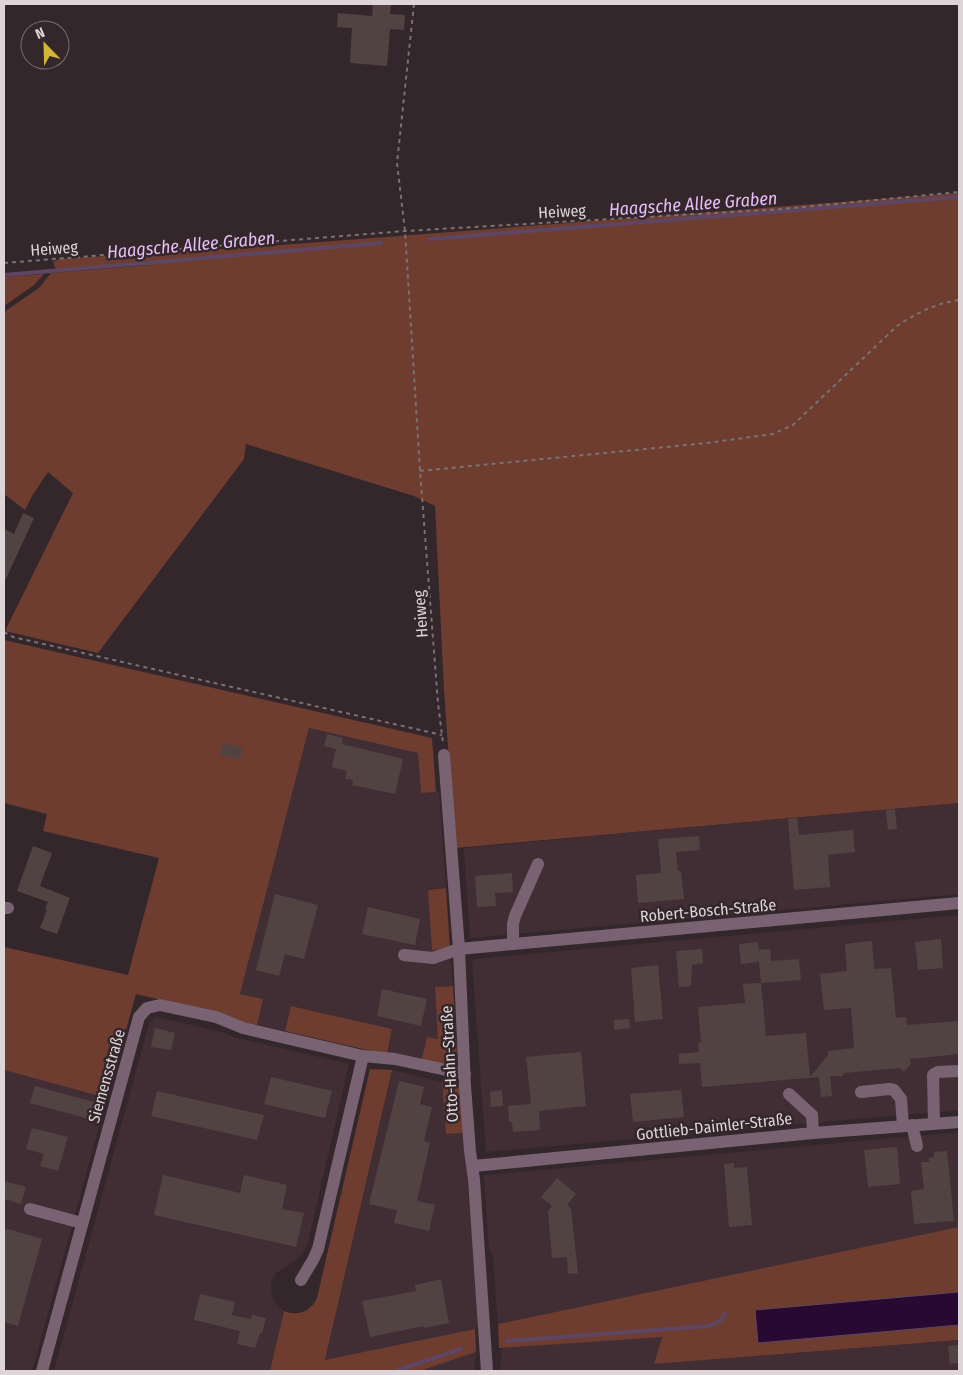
<svg xmlns="http://www.w3.org/2000/svg" width="963" height="1375" font-family="'Fira Sans Condensed',sans-serif">
  <style>
    .built { fill: #412e35 }
    .green { fill: #6e3d30 }
    .water { fill: #270931; stroke: #5e4663 }
    .lines { fill: none; stroke-linecap: round; stroke-linejoin: round }
    .stream { stroke: #5e4663; stroke-width: 4 }
    .building { fill: #524343 }
    .path { stroke: #7c7074; stroke-width: 2; stroke-dasharray: 4 4; stroke-linecap: butt }
    .minor { stroke: #796373; stroke-width: 12 }
    .labels { text-anchor: middle; stroke-width: 5; stroke-linejoin: round; paint-order: stroke }
    .street-label { font-size: 16px; fill: #ded5d8; stroke: #34272b }
    .water-label { font-size: 18px; font-style: italic; fill: #e6bef6; stroke: #34272b }
  </style>
  <rect width="100%" height="100%" fill="#34272b"/>
  <!-- built -->
  <path class="built" d="M309,728L418,753L421,793L439,792L446,888L429,889L432,950L450,949L453,986L435,987L438,1039L422,1059L393,1053H387L392,1029L291,1006L285,1031L257,1025L263,999L240,994Z
    M959,803V894L470,938L464,848Z
    M959,915V1110L486,1152L472,962L475,959Z
    M156,1017L222,1032L234,1037L349,1064L308,1242L302,1254L297,1259L276,1273L271,1283L272,1298L277,1306L284,1311L270,1371H54L149,1024L151,1021Z
    M4,1070L107,1098L32,1371H4Z
    M392,1070L442,1082L446,1134L463,1133L480,1326L475,1327V1329L325,1361Z
    M959,1132V1227L498,1324L493,1257L489,1248L484,1177L486,1175Z
    M662,1336L654,1364L959,1340V1371H500L502,1348Z
    M476,1352L474,1371H420L432,1367Z"/>
  <!-- green -->
  <path class="green" d="M959,193V803L455,848L444,689L435,506L414,496L246,444L244,459L98,653L5,631L73,493L48,472L32,496L25,510L4,494V312L39,288L51,273L150,265L56,270L53,262L59,259L255,247Z
    M44,274L34,285L4,306V277Z
    M4,640L432,738L436,792L421,793L418,753L309,728L240,994L263,999L257,1025L238,1021L223,1014L136,994L107,1098L4,1070V947L128,975L159,858L43,831L47,814L4,803Z
    M446,888L450,949L432,950L428,890Z
    M453,986L457,1055C449,1069 435,1062 422,1059L427,1037L438,1039L435,987Z
    M291,1006L392,1029L387,1053H380L285,1031Z
    M370,1069L392,1070L325,1360L475,1329L476,1352L420,1371H270L284,1311C298,1317 311,1311 317,1298Z
    M442,1082L460,1086L463,1133L446,1134Z
    M959,1227V1292L755,1310L758,1343L959,1325V1340L654,1364L662,1337L499,1348L498,1324Z"/>
  <!-- water -->
  <path class="water" d="M959,1292V1325L758,1343L755,1310Z"/>
  <g class="lines">
    <!-- stream -->
    <path class="stream" d="M429,239L959,197
      M4,275L381,243
      M507,1341L709,1326L720,1321L725,1314
      M396,1371L461,1349"/>
  </g>
  <!-- building -->
  <path class="building" d="M373,4H391L390,14L405,15L404,30L390,29L387,66L350,63L352,28L337,27L338,13L372,16Z
    M23,513L34,518L4,583V529L14,534Z
    M327,734L343,738L342,744L403,759L395,794L352,785L353,780L345,779L347,771L332,767L336,749L324,746Z
    M223,743L243,748L240,759L220,755Z
    M895,809L897,829L888,830L886,810Z
    M797,818L799,835L853,830L855,852L828,855L830,887L794,890L788,819Z
    M699,836L700,850L676,852L678,871H681L684,899L638,903L636,875L661,873L658,839Z
    M33,846L52,853L40,886L70,898L57,934L40,928L47,910L45,909L48,902L17,891Z
    M512,873L513,892L495,893L496,906L477,907L475,876Z
    M275,894L318,905L304,959L285,954L279,976L256,970Z
    M368,907L420,919L415,945L362,934Z
    M941,939L943,968L918,970L915,942Z
    M872,941L874,969L891,968L896,1018L906,1017L907,1025L959,1021V1054L910,1059L911,1064L904,1072L900,1068L844,1073L842,1076H830L832,1096L821,1097L819,1077L702,1087L700,1063L679,1064V1054L699,1052L698,1043L701,1042L698,1007L745,1003L743,984L761,983L766,1036L806,1033L810,1077L828,1055V1051L854,1048L851,1008L824,1010L820,974L847,971L845,944Z
    M758,942L759,950L770,949L771,961L799,959L801,980L761,983L759,962L741,964L739,944Z
    M702,949L703,963L692,965L691,986L679,987L676,951Z
    M658,965L663,1019L635,1022L631,968Z
    M382,989L427,999L421,1026L377,1016Z
    M629,1019L630,1028L614,1030V1020Z
    M155,1028L175,1033L171,1050L151,1047Z
    M581,1052L586,1106L539,1111L540,1130L513,1132L512,1122H509L508,1106L531,1104L526,1057Z
    M271,1077L332,1091L325,1118L264,1104Z
    M399,1081L424,1087L420,1104L432,1107L424,1141L430,1143L417,1201L435,1205L429,1231L394,1223L397,1210L369,1204Z
    M35,1086L94,1102L89,1119L30,1103Z
    M502,1090L503,1106L491,1107L490,1092Z
    M681,1090L684,1117L633,1122L630,1094Z
    M157,1091L264,1115L257,1140L151,1116Z
    M32,1128L68,1137L58,1171L40,1166L44,1154L26,1149Z
    M897,1147L900,1184L868,1187L864,1150Z
    M947,1151L954,1221L914,1224L911,1191L924,1189L921,1162H929V1158L934,1157V1152Z
    M734,1163V1168L747,1167L752,1225L729,1227L724,1164Z
    M163,1175L240,1193L244,1175L287,1185L282,1209L304,1213L296,1247L154,1215Z
    M557,1178L576,1194L567,1205L571,1209L578,1273L568,1274L567,1257L552,1258L548,1211L552,1206L541,1197Z
    M4,1181L26,1187L21,1204L4,1199Z
    M4,1228L42,1239L18,1326L4,1322Z
    M441,1279L449,1323L424,1328L423,1326L370,1337L362,1301L416,1291L415,1285Z
    M200,1294L235,1302L232,1315L251,1319L252,1315L266,1318L262,1333H260L255,1348L237,1344L240,1331L194,1320Z
    M959,1345V1363L950,1364L948,1346Z"/>
  <g class="lines">
    <!-- path -->
    <path class="path" d="M414,4L397,163L405,231L420,471L438,703L443,743
      M4,263L405,231L782,209L959,192
      M420,471L707,443L773,434L793,425L897,326C916,313 937,303 959,300
      M4,632L13,637L442,735"/>
    <!-- minor -->
    <path class="minor" d="M444,755L459,949L465,1086L470,1151L474,1180L487,1371
      M4,908H8
      M513,944V924L515,916L538,864
      M404,955L433,958L459,949L959,903
      M861,1092L889,1089L894,1090L901,1099L903,1126
      M789,1094L812,1115L813,1133
      M934,1123L933,1075L938,1072L959,1071
      M912,1125L917,1146
      M473,1166L813,1133L959,1122
      M30,1209L82,1223
      M301,1280L313,1260L318,1249L363,1056
      M42,1371L139,1017L147,1008L160,1005L216,1017L243,1028L363,1056L395,1059L465,1074"/>
  </g>
  <g class="labels">
    <!-- street labels -->
    <g class="street-label">
      <text transform="translate(562 211) rotate(-3)" y="6">Heiweg</text>
      <text transform="translate(54 248) rotate(-4)" y="6">Heiweg</text>
      <text transform="translate(420 614) rotate(-94)" y="6">Heiweg</text>
      <text transform="translate(708 910) rotate(-5)" y="6">Robert-Bosch-Straße</text>
      <text transform="translate(449 1064) rotate(-93)" y="6">Otto-Hahn-Straße</text>
      <text transform="translate(106 1076) rotate(-74)" y="6">Siemensstraße</text>
      <text transform="translate(714 1126) rotate(-6)" y="6">Gottlieb-Daimler-Straße</text>
    </g>
    <!-- water labels -->
    <g class="water-label">
      <text transform="translate(693 204) rotate(-4)" y="6">Haagsche Allee Graben</text>
      <text transform="translate(191 245) rotate(-5)" y="6">Haagsche Allee Graben</text>
    </g>
  </g>
  <!-- border -->
  <rect width="963" height="1375" fill="none" stroke="#ded5d8" stroke-width="10"/>
  <!-- north arrow -->
  <g transform="translate(45 45) rotate(337)"><circle r="24" fill="#34272b" stroke="#786d70"/>
  <path d="M0-4L9 19L0 12L-9 19Z" fill="#d4b635"/>
  <text y="-8" font-size="14" font-weight="bold" text-anchor="middle" fill="#ded5d8">N</text>
  </g>
</svg>
